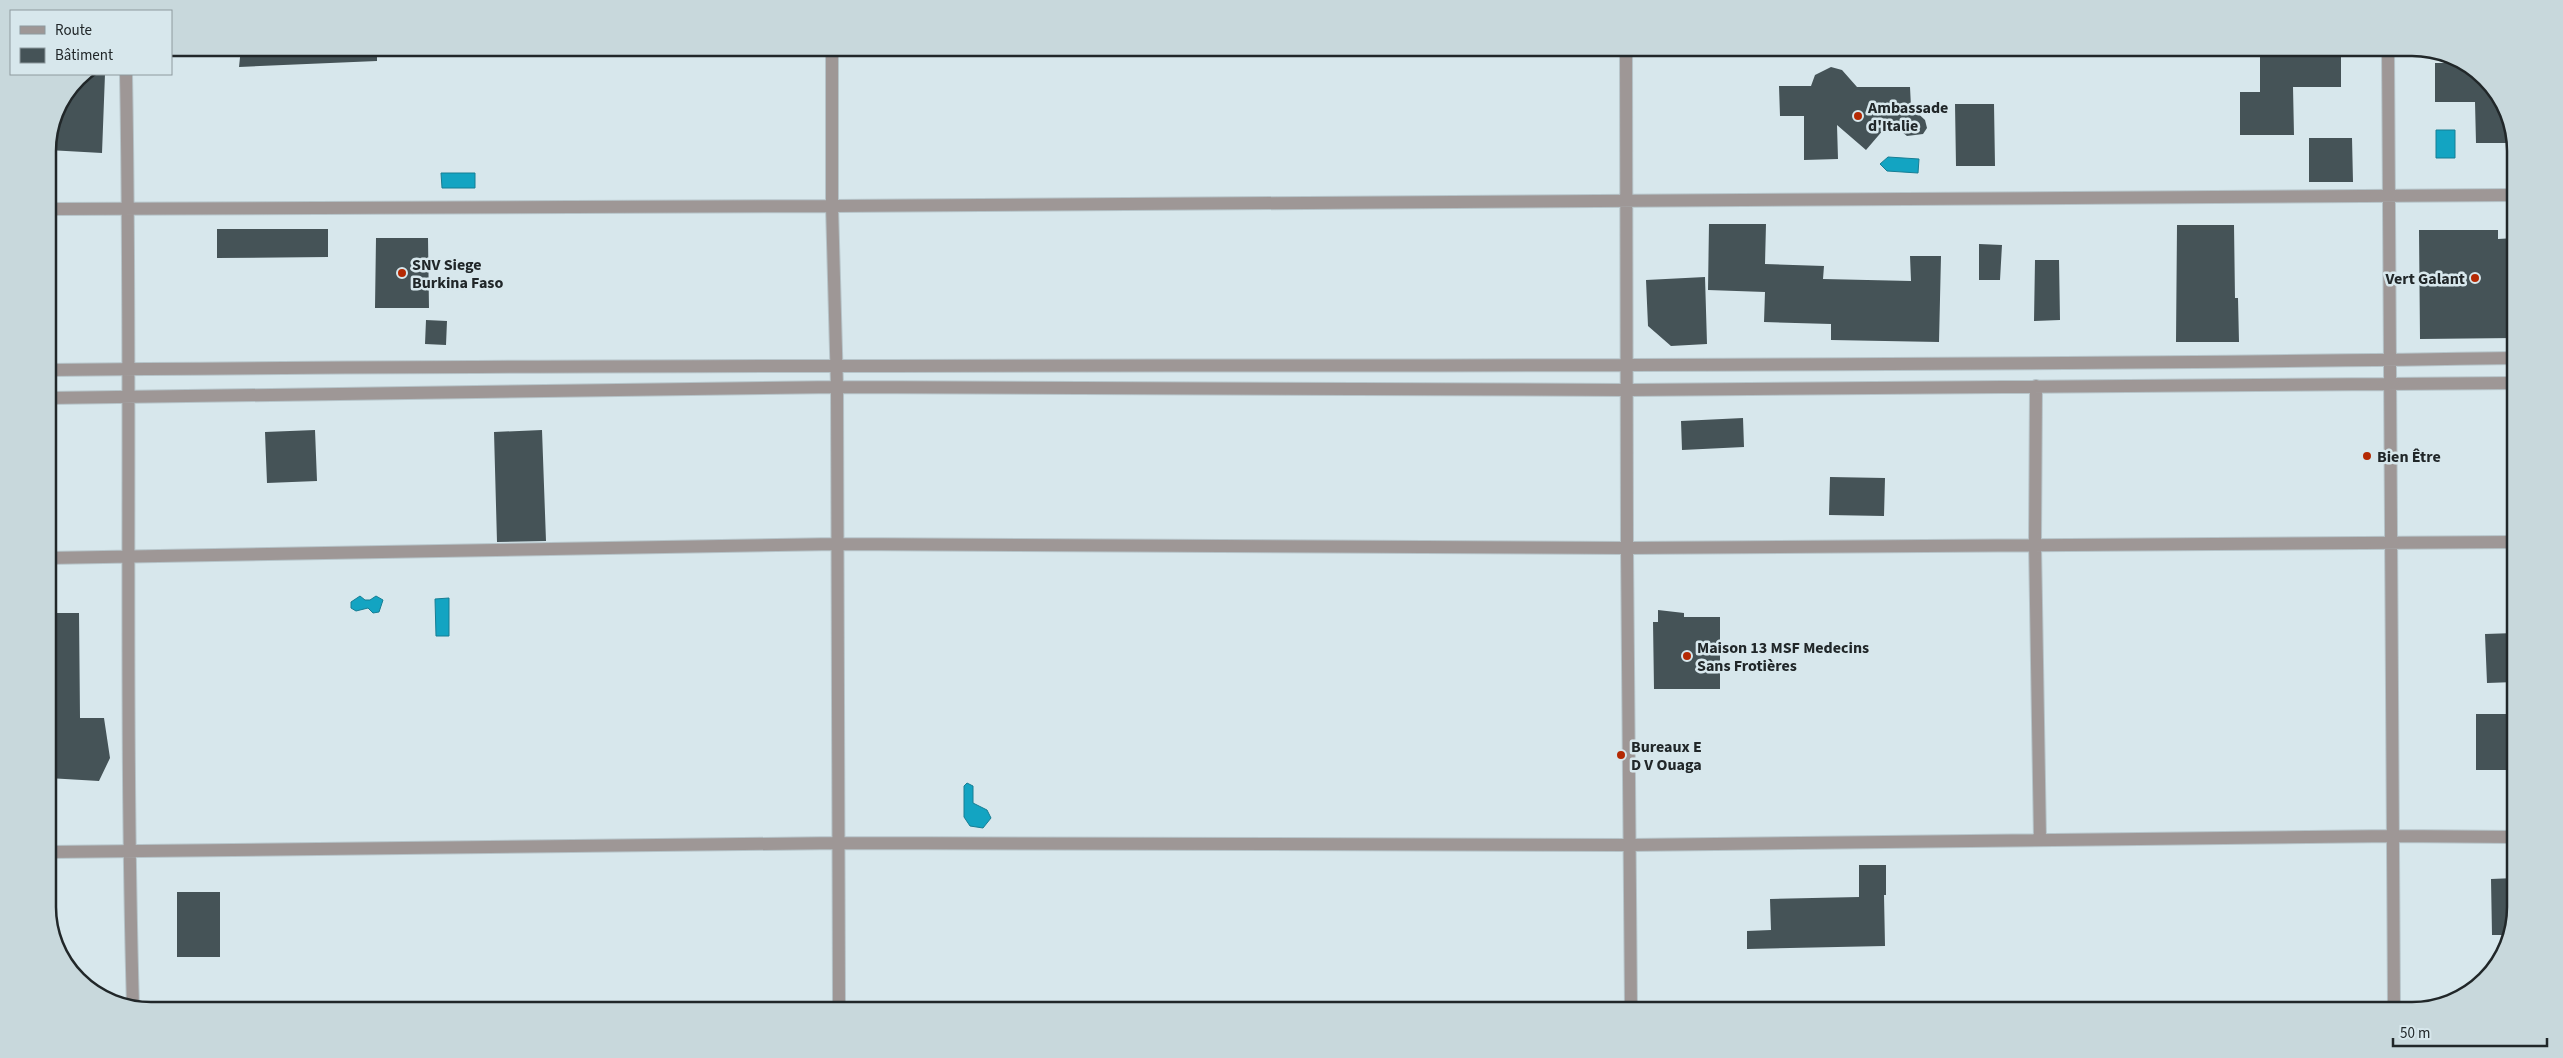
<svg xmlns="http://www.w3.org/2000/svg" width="2563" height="1058" font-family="'Source Sans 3',sans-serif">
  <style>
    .water { fill: #13a4c2; stroke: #177e94 }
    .building { fill: #455357 }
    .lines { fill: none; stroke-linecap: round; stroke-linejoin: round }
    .minor-casing { stroke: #b6c4c9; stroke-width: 14 }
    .minor { stroke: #9e9796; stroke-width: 12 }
    .poi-dot { fill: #b42903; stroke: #d7e7ec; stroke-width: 2 }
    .labels { text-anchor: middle; stroke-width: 5; stroke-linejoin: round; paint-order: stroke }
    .poi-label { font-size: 16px; font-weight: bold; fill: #212729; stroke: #d7e7ec; text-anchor: start }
    .rim { fill: none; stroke: #212729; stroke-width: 2.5 }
  </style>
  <rect width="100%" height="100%" fill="#d7e7ec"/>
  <!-- water -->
  <path class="water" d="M2436,130H2455V158H2436Z
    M1888,157L1919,159L1918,173L1887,171L1880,164Z
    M441,173H475V188H442Z
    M360,596L365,600H370L376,596L383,600L379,612L373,613L368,608L356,611L351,608V602Z
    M449,598V636H436L435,599Z
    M967,783L973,786V803L987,810L991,818L983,828L970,826L964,817V786Z"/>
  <!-- building -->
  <path class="building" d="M241,48H377V61L239,67Z
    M2260,48H2341V87H2293L2294,135H2240V92H2260Z
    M2435,63H2461L2494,88L2515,143H2476L2475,102H2435Z
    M1831,67L1842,70L1857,87H1910L1911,107L1925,120L1927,128L1923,134L1907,136L1890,122L1866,150L1837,125L1838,159L1804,160V116H1780L1779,86H1811L1815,75Z
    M84,74H105L102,153L48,150L55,111L78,78Z
    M1955,104H1994L1995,166H1956Z
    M2309,138H2352L2353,182H2309Z
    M1709,224H1766L1765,264L1824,266L1823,279L1911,281L1910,256H1941L1939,342L1831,340V324L1764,322L1765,292L1708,290Z
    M2177,225H2234L2235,298H2238L2239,342H2176Z
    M217,229H328V257L217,258Z
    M2419,230H2498V239L2515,238V338L2420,339Z
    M376,238H428L429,308H375Z
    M1979,244L2002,245L2000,280H1979Z
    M2035,260H2059L2060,320L2034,321Z
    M1705,277L1707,344L1671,346L1648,326L1646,280Z
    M426,320L447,321L446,345L425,344Z
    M1743,418L1744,447L1682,450L1681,421Z
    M315,430L317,481L267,483L265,432Z
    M542,430L546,541L497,542L494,432Z
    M1830,477L1885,478L1884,516L1829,515Z
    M1658,610L1684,613V617H1720V689H1654L1653,622H1658Z
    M48,613H79L80,718H104L110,758L99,781L48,778Z
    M2515,633V682L2487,683L2485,634Z
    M2476,714H2515V770H2476Z
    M1859,865H1886V895H1884L1885,946L1747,949V931L1771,930L1770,899L1859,897Z
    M2515,878L2516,907L2510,935H2492L2491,879Z
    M177,892H220V957H177Z"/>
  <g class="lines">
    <defs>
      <path id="minor" d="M832,48V206L837,387L839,1010
        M1626,48L1627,548L1631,1010
        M2388,48L2394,1010
        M126,74C132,385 124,696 133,1007
        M48,209L832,206L2515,195
        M48,370C870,361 1693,371 2515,358
        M2036,386L2035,544L2040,840
        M48,398L837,387L1628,390L2515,383
        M48,558L836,544L1627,548L2515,542
        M48,852L839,843L1630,845L2393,836L2515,837"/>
    </defs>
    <!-- minor casing -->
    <use href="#minor" class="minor-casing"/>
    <!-- minor -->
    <use href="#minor" class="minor"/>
  </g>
  <!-- markers -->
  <g class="poi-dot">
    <circle cx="1858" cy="116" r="5"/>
    <circle cx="402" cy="273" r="5"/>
    <circle cx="2475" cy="278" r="5"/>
    <circle cx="2367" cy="456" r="5"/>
    <circle cx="1687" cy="656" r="5"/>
    <circle cx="1621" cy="755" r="5"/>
  </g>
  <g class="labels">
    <!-- poi labels -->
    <g class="poi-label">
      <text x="1868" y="113">Ambassade<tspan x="1868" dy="18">d'Italie</tspan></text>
      <text x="412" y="270">SNV Siege<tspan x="412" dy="18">Burkina Faso</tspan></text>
      <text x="2465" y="284" text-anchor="end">Vert Galant</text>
      <text x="2377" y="462">Bien Être</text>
      <text x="1697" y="653">Maison 13 MSF Medecins<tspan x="1697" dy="18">Sans Frotières</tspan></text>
      <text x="1631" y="752">Bureaux E<tspan x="1631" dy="18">D V Ouaga</tspan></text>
    </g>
  </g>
  <!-- crop -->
  <path d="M0 0H2563V1058H0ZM151 56H2412A95 95 0 0 1 2507 151V907A95 95 0 0 1 2412 1002H151A95 95 0 0 1 56 907V151A95 95 0 0 1 151 56Z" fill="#c8d8dc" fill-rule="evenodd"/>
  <path class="rim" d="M151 56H2412A95 95 0 0 1 2507 151V907A95 95 0 0 1 2412 1002H151A95 95 0 0 1 56 907V151A95 95 0 0 1 151 56Z"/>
  <!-- legend -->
  <rect x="10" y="10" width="162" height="65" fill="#d7e7ec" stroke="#8e9a9e"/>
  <rect x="20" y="26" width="25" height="8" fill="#9e9796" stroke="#8e9a9e"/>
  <text x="55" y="35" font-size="15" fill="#212729">Route</text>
  <rect x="20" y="48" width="25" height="15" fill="#455357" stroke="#8e9a9e"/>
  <text x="55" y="60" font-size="15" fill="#212729">Bâtiment</text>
  <!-- scale -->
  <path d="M2393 1038v8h154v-8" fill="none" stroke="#212729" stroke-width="2.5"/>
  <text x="2400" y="1038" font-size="15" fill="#212729" stroke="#d7e7ec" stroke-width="4" paint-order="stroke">50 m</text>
</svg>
